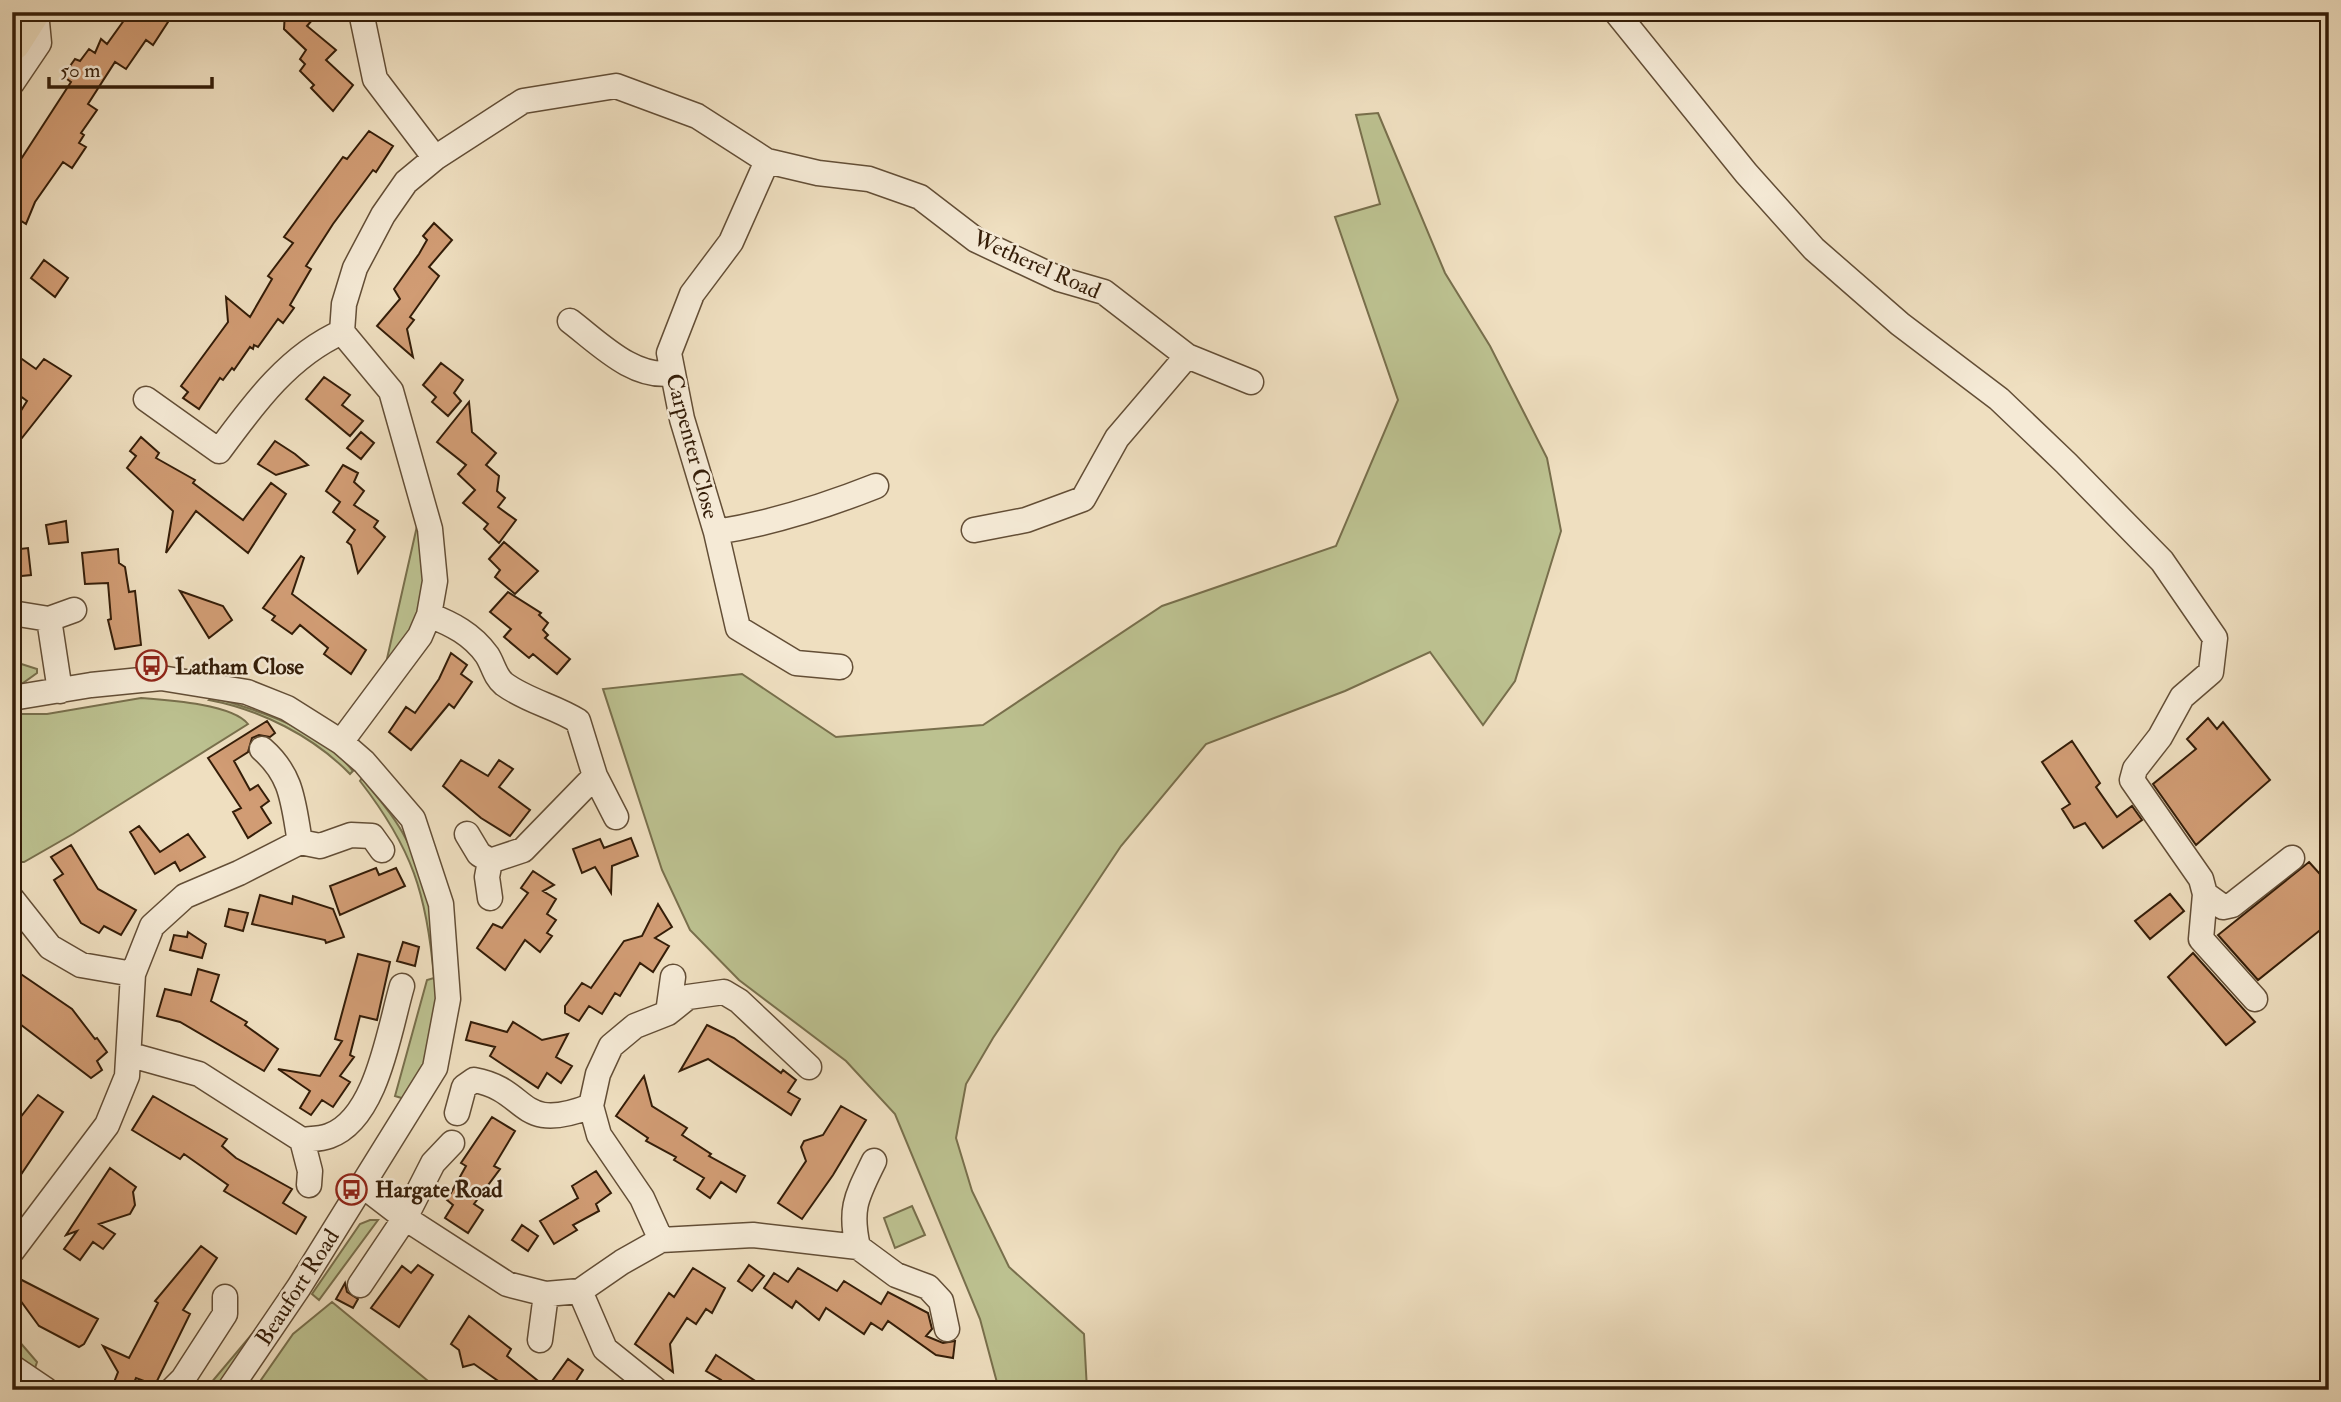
<svg xmlns="http://www.w3.org/2000/svg" width="2341" height="1402" font-family="'IM FELL Double Pica',serif">
  <style>
    .green { fill: #bcc190; stroke: #786f4c; stroke-width: 2 }
    .building { fill: #d19c74; stroke: #341d08; stroke-width: 2 }
    .lines { fill: none; stroke-linecap: round; stroke-linejoin: round }
    .minor-casing { stroke: #634e36; stroke-width: 27 }
    .highway-casing { stroke: #341d08; stroke-width: 39 }
    .minor { stroke: #f5ead6; stroke-width: 24 }
    .highway { stroke: #efdfc0; stroke-width: 37 }
    .labels { text-anchor: middle; stroke-width: 5; stroke-linejoin: round; paint-order: stroke }
    .street-label { font-size: 23px; fill: #341d08; stroke: #f5ead6 }
    .poi-label { font-size: 23px; font-weight: bold; fill: #341d08; stroke: #f5ead6; text-anchor: start }
  </style>
  <rect width="100%" height="100%" fill="#efdfc0"/>
  <filter id="stains"><feTurbulence type="fractalNoise" baseFrequency=".00286" numOctaves="4"/><feColorMatrix values="0 0 0 0 .2 0 0 0 0 .09 0 0 0 0 .02 0 0 0 .5 -.17"/></filter>
  <radialGradient id="worn" r=".72"><stop offset=".6" stop-color="#630" stop-opacity="0"/><stop offset="1" stop-color="#630" stop-opacity=".3"/></radialGradient>
  <!-- green -->
  <path class="green" d="M1378,113L1445,273L1490,346L1547,458L1561,531L1515,681L1483,725L1430,652L1345,691L1206,744L1121,846L993,1038L966,1084L956,1138L972,1191L1009,1267L1084,1334L1087,1390H999L980,1319L895,1114L846,1061L739,980L690,930L662,870L603,689L742,674L836,737L983,725L1162,606L1336,546L1398,400L1335,217L1380,204L1356,115Z
    M417,526C432,596 423,613 384,672Z
    M12,661L37,669V673L23,683L12,685Z
    M212,697C261,711 319,729 353,771L350,774C313,736 261,710 209,700Z
    M141,698C167,700 232,704 248,724L73,834L24,862H12V714H47Z
    M362,778C378,798 395,817 406,839C438,899 447,996 425,1061C421,1074 414,1087 408,1100L395,1096L427,980L434,978C427,894 412,848 360,781Z
    M912,1206L925,1235L895,1248L884,1218Z
    M370,1220H378L319,1300L312,1294L360,1224Z
    M332,1302L439,1390H254L293,1334Z
    M258,1327L216,1390H205Z
    M18,1340L37,1362L34,1371L12,1353V1342Z"/>
  <!-- building -->
  <path class="building" d="M130,12H154L168,22L153,45L146,40L126,69L115,62L88,104L97,110L81,133L84,135L79,143L86,147L72,168L63,162L35,202L26,224L12,215V173L71,82L63,76L75,59L80,61L89,49L95,53L101,39L107,44Z
    M285,12H319L307,26L336,50L326,60L353,85L333,111L311,88L314,85L300,71L305,64L300,59L306,50L284,29Z
    M369,131L393,146L376,172L373,170L333,224L306,266L311,269L290,305L294,308L283,323L278,319L258,347L254,345L253,349L250,347L234,370L232,368L223,380L220,378L199,409L183,398L188,392L181,386L228,322L226,297L250,317L272,279L268,276L293,243L284,237L343,157L347,159Z
    M434,223L452,240L429,267L439,276L410,317L414,320L407,329L413,357L377,326L400,299L394,289L419,254L427,240L423,236Z
    M44,260L68,278L55,297L31,278Z
    M12,352L36,369L44,359L71,376L14,448L12,425L27,401L12,390Z
    M441,363L463,380L454,393L461,401L448,416L432,402L436,397L423,385Z
    M324,377L350,395L342,405L363,421L350,436L306,399Z
    M469,402L472,432L496,453L486,465L499,476L497,491L505,498L498,507L516,520L499,543L484,529L488,524L463,503L475,490L458,474L466,465L437,442Z
    M361,432L374,443L361,459L347,448Z
    M141,437L159,453L156,458L195,480L193,483L243,520L271,483L286,494L248,553L196,511L166,553L173,511L127,468L136,456L130,451Z
    M275,441L295,454L308,465L276,475L258,464Z
    M343,465L358,473L354,482L364,491L354,505L378,521L374,527L385,537L358,573L351,545L347,542L355,530L333,512L340,502L326,491Z
    M66,521L68,542L49,544L46,525Z
    M504,542L538,571L515,594L495,577L500,570L489,559Z
    M28,548L31,575L12,577V550Z
    M118,549L119,563L125,567L129,592L135,591L141,645L115,649L108,620L111,619L108,583L85,584L82,553Z
    M301,556L304,558L292,594L366,650L351,674L324,654L328,648L300,625L292,634L272,620L275,616L263,608Z
    M180,591L223,606L232,620L209,638Z
    M508,592L541,613L539,615L548,623L543,630L548,635L545,638L570,659L557,674L533,654L529,658L504,637L511,629L490,612Z
    M451,653L467,665L461,674L472,682L454,708L449,704L411,750L389,732L406,707L415,713L439,679Z
    M2208,718L2217,729L2223,722L2270,780L2196,845L2153,784L2196,749L2187,739Z
    M267,721L275,733L270,737L259,735L252,738L248,752L234,761L250,790L258,785L269,801L261,807L271,823L248,838L233,812L241,808L208,758Z
    M2072,741L2100,783L2096,787L2117,817L2132,806L2142,820L2103,848L2085,823L2074,828L2062,809L2070,804L2042,762Z
    M461,760L488,776L499,760L513,769L499,787L530,810L510,836L481,818L443,786Z
    M139,826L160,852L188,834L205,857L180,871L175,862L155,874L130,832Z
    M631,838L638,856L612,866L611,893L595,867L582,873L573,849L600,839L604,848Z
    M71,845L98,889L136,910L121,935L104,926L99,933L81,923L54,880L63,874L51,857Z
    M2309,862L2329,884V923L2258,980L2218,935Z
    M376,868L379,875L396,868L405,886L340,915L330,886Z
    M533,871L554,885L543,891L556,899L547,914L556,920L547,933L552,936L540,952L525,940L505,970L477,948L493,924L502,928L528,893L521,888Z
    M2170,894L2184,911L2150,939L2135,921Z
    M260,895L292,904L293,896L333,909L344,937L326,943L325,940L252,924Z
    M658,904L672,927L655,938L669,946L653,972L640,963L620,996L615,993L602,1014L589,1006L579,1021L565,1013V1006L582,983L591,988L624,941L642,936Z
    M229,909L248,913L243,931L225,926Z
    M188,932L206,944L202,958L170,950L174,935L187,937Z
    M403,942L419,947L415,966L397,961Z
    M2193,953L2255,1022L2226,1045L2168,977Z
    M358,954L390,962L377,1020L360,1016L350,1055L354,1057L340,1076L350,1082L333,1107L322,1100L311,1115L300,1108L310,1091L278,1069L320,1076L342,1041L335,1039Z
    M12,968L72,1009L95,1039L97,1038L107,1052L97,1061L102,1070L91,1078L12,1018Z
    M198,969L219,975L211,1001L247,1022L245,1025L278,1049L264,1071L180,1022L157,1016L165,989L191,995Z
    M471,1022L507,1032L513,1022L542,1040L568,1034L556,1057L572,1066L561,1083L547,1073L538,1088L490,1056L495,1047L466,1040Z
    M707,1025L734,1038L781,1073L783,1070L796,1080L788,1092L800,1099L791,1115L708,1059L680,1071Z
    M644,1076L652,1106L687,1128L682,1135L711,1154L709,1156L745,1176L736,1192L721,1182L710,1198L697,1189L704,1178L674,1160L676,1157L646,1141L648,1138L616,1116Z
    M38,1095L63,1112L12,1188V1128Z
    M153,1096L227,1139L222,1146L236,1158L292,1189L283,1203L306,1217L296,1234L224,1191L228,1185L184,1154L180,1159L132,1130Z
    M841,1106L866,1120L833,1175L802,1219L778,1203L806,1161L801,1147L804,1141L823,1135Z
    M492,1117L515,1131L494,1166L500,1169L474,1204L483,1210L468,1233L445,1218L453,1205L447,1200L466,1166L461,1163Z
    M110,1168L136,1187L133,1192L135,1205L130,1214L99,1224L115,1234L103,1249L93,1242L80,1260L64,1249L77,1231L66,1235Z
    M596,1171L611,1193L596,1204L599,1211L573,1225L577,1230L554,1244L540,1221L578,1198L572,1186Z
    M522,1225L538,1236L528,1251L512,1240Z
    M201,1246L217,1258L183,1310L190,1314L155,1385L136,1378L131,1390H111L118,1372L103,1346L129,1358L158,1303L155,1301Z
    M418,1265L433,1275L399,1327L371,1308L402,1266L411,1273Z
    M749,1265L764,1276L752,1291L738,1281Z
    M693,1268L725,1288L712,1313L706,1309L696,1324L687,1318L670,1344L673,1372L635,1344L669,1293L674,1297Z
    M798,1268L837,1291L844,1281L881,1304L888,1292L928,1313L932,1329L926,1336L943,1343L955,1341L953,1358L936,1355L888,1321L882,1330L871,1323L864,1334L826,1308L819,1320L796,1301L792,1308L764,1288L774,1273L788,1282Z
    M12,1275L98,1319L84,1344L79,1347L39,1326L12,1289Z
    M345,1283L347,1292L358,1299L353,1308L336,1299Z
    M469,1316L511,1349L507,1356L547,1388L568,1359L583,1370L570,1390H511L474,1364L463,1367L459,1350L451,1344Z
    M716,1355L769,1390H716L721,1380L706,1371Z"/>
  <g class="lines">
    <defs>
      <path id="minor" d="M361,12L375,79L435,158
        M1616,12L1746,173L1814,249L1900,324L1999,399L2066,463L2162,561L2215,638L2211,672L2182,697L2160,737L2135,769L2132,780L2201,879L2205,894L2201,939L2255,999
        M12,83L39,43L36,12
        M767,161L731,242L692,294L669,353L682,419L716,532L738,628L796,663L840,667
        M570,321C599,343 634,380 673,373
        M146,399L219,451C253,405 288,356 342,332L344,304L355,268L383,215L406,182L435,158L523,101L616,86L697,116L767,161L818,173L869,179L920,197L976,240L1059,279L1104,292L1187,356L1251,382
        M974,530L1026,520L1083,499L1117,438L1187,356
        M716,532C773,523 823,507 876,486
        M12,613L49,619L60,691
        M429,615C452,624 472,634 487,655C493,664 495,677 504,684C527,701 554,706 578,721L595,776L616,817
        M49,619L74,610
        M12,698L91,685L161,678L247,692L287,708L341,742L364,762L413,819L441,904L448,999L435,1068L299,1287L229,1390
        M341,742L420,636L429,615L435,581L430,529L391,391L342,332
        M262,749C293,776 293,803 300,842
        M467,834L479,854L490,861L487,877L490,898
        M300,842L320,846L351,835L372,836L382,850
        M490,861L523,850L595,776
        M2205,894L2223,907L2232,905L2292,858
        M12,899L50,947L81,965L133,974
        M668,1013L673,977
        M131,1055L199,1074L302,1140
        M457,1113L464,1087L474,1080C530,1090 517,1135 591,1106
        M302,1140C310,1139 321,1139 329,1136C377,1119 389,1030 402,986
        M302,1140L310,1171L309,1185
        M874,1161C857,1196 849,1208 858,1247L896,1275L928,1287L941,1301L947,1329
        M362,1185L405,1218L507,1284L546,1294L580,1291L622,1262L661,1240L753,1235L858,1247
        M661,1240L642,1198L599,1135L591,1106L598,1074L611,1046L635,1026L668,1013L688,997L724,992L739,1001L809,1067
        M12,1251L107,1125L127,1076L133,974L152,926L185,896L239,873L300,842
        M360,1285L405,1218L433,1163L452,1143
        M580,1291L605,1349L656,1390
        M540,1340L546,1294
        M12,1367L46,1390
        M172,1390L183,1379L225,1314V1297"/>
      <path id="highway" d="M12,42L31,12"/>
    </defs>
    <!-- minor casing -->
    <use href="#minor" class="minor-casing"/>
    <!-- highway casing -->
    <use href="#highway" class="highway-casing"/>
    <!-- minor -->
    <use href="#minor" class="minor"/>
    <!-- highway -->
    <use href="#highway" class="highway"/>
  </g>
  <!-- icons -->
  <defs>
    <symbol id="bus-ring" viewBox="-11 -11 22 22"><circle r="9.5" fill="#f5ead6" stroke="#8f2418" stroke-width="1.5"/><path d="M-5-6H5V4H4V6H2V4H-2V6H-4V4H-5ZM-3.5-4V0h7V-4ZM-3.5 1.2v1.5H-2V1.2ZM2 1.2v1.5H3.5V1.2Z" fill="#8f2418"/></symbol>
  </defs>
  <g fill-rule="evenodd">
    <use href="#bus-ring" x="134" y="648" width="35" height="35"/>
    <use href="#bus-ring" x="334" y="1172" width="35" height="35"/>
  </g>
  <g class="labels">
    <!-- street labels -->
    <g class="street-label">
      <text transform="translate(1037 264) rotate(24)" y="8">Wetherel Road</text>
      <text transform="translate(693 446) rotate(75)" y="8">Carpenter Close</text>
      <text transform="translate(297 1287) rotate(-57)" y="8">Beaufort Road</text>
    </g>
    <!-- poi labels -->
    <g class="poi-label">
      <text x="175" y="674">Latham Close</text>
      <text x="375" y="1197">Hargate Road</text>
    </g>
  </g>
  <!-- margin -->
  <rect width="2341" height="1402" fill="none" stroke="#efdfc0" stroke-width="42"/>
  <rect x="14" y="14" width="2313" height="1374" fill="none" stroke="#341d08" stroke-width="3.5"/>
  <rect x="21" y="21" width="2299" height="1360" fill="none" stroke="#341d08" stroke-width="2"/>
  <!-- scale -->
  <path d="M49 77v10h163v-10" fill="none" stroke="#341d08" stroke-width="3.5"/>
  <text x="60" y="77" font-size="21" fill="#341d08" stroke="#f5ead6" stroke-width="5" paint-order="stroke">50 m</text>
  <rect width="100%" height="100%" filter="url(#stains)"/>
  <rect width="100%" height="100%" fill="url(#worn)"/>
</svg>
